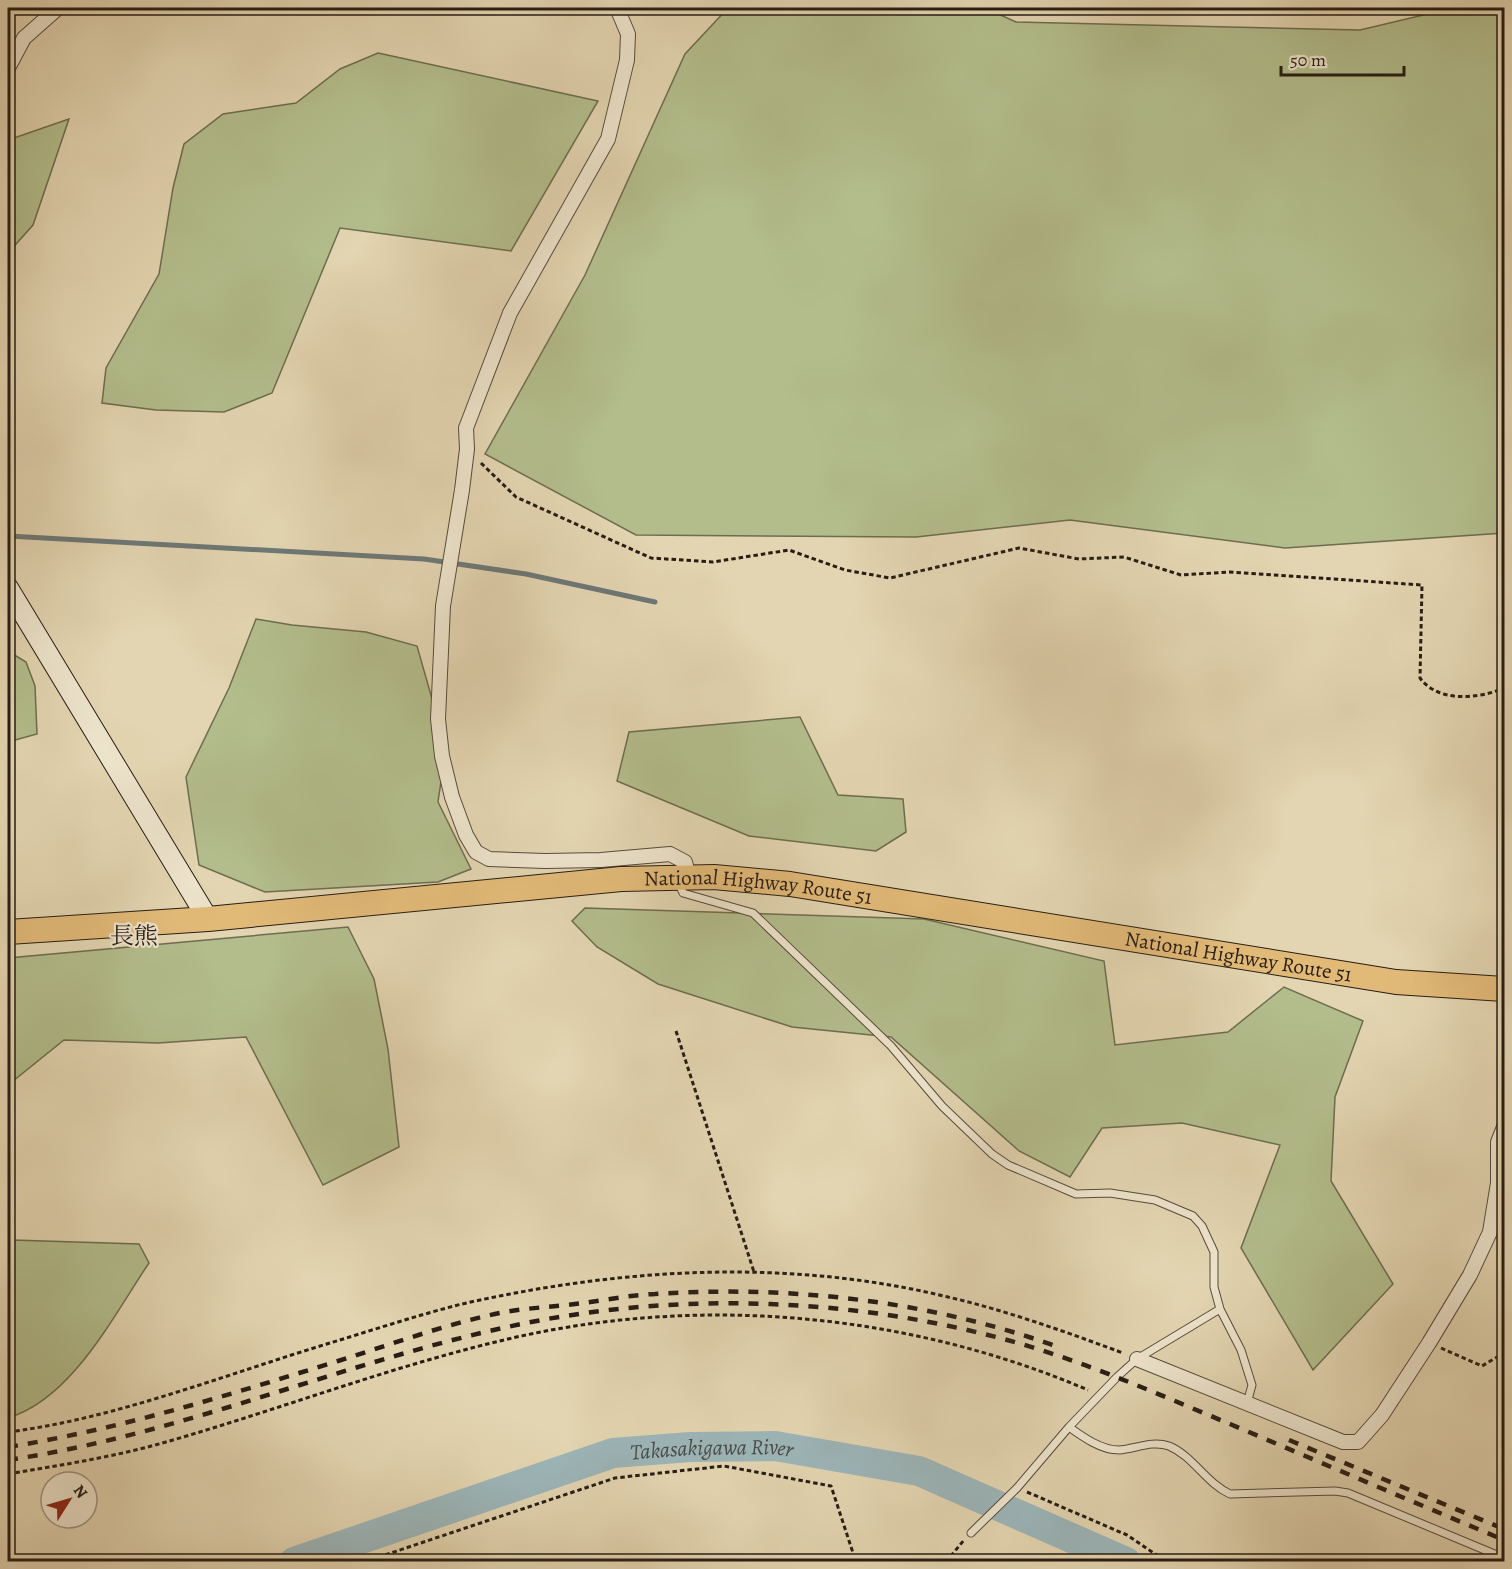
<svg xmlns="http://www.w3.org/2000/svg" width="1512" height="1569" font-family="Alegreya,'Noto Serif JP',serif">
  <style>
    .green { fill: #b3bd8c; stroke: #6d6d50; stroke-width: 1.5 }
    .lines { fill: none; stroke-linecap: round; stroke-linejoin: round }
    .stream { stroke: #6d7877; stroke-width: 5 }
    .river { stroke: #9cb5b8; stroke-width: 30 }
    .lane-casing { stroke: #564b3c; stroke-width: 9 }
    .street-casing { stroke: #564b3c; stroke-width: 16 }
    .secondary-casing { stroke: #271d15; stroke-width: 22 }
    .highway-casing { stroke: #271d15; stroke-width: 26 }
    .path { stroke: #271d15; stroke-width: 3; stroke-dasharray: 4.5 3; stroke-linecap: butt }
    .lane { stroke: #ede4cc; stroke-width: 7 }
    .street { stroke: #ede4cc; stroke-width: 14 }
    .secondary { stroke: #ede4cc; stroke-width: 20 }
    .highway { stroke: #e2ba78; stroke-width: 24 }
    .rail { stroke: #271d15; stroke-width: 4.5; stroke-dasharray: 10 10; stroke-linecap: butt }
    .labels { text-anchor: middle; stroke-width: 4.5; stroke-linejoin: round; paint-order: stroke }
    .street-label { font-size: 21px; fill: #271d15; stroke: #ede4cc }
    .water-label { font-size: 22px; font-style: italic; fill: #4a4b46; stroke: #ede4cc }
    .quarter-label { font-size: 24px; fill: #271d15; stroke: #ede4cc }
  </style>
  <rect width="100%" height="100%" fill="#e3d5b1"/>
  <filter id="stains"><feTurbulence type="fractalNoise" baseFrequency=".00333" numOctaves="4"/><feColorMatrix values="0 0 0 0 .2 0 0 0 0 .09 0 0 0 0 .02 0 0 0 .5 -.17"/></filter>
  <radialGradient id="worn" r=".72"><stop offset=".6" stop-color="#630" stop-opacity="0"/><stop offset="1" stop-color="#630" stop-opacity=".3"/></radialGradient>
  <!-- green -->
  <path class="green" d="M728,8H985L1016,22L1360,30L1453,8H1504V533L1285,548L1070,520L916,537L636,535L485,454L585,275L685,54Z
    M378,53L598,101L511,251L340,228L272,393L224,412L156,410L102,403L106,368L159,274L173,188L184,144L223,114L296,103L340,69Z
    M69,119L33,225L8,253V140Z
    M256,619L292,625L366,632L417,646L446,748L438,802L471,869L438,882L265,892L199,865L186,777L229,688Z
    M8,651L26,662L35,686L37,734L8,742Z
    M800,717L838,795L903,799L906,832L876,851L749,836L617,781L629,732Z
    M585,908L924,919L1104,961L1115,1045L1228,1032L1284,987L1363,1021L1335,1097L1331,1181L1393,1284L1313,1370L1241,1248L1280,1145L1182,1123L1102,1128L1070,1177L1019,1151L891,1037L792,1027L658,984L597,947L572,921Z
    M348,927L374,979L388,1049L399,1147L323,1185L246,1037L158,1043L64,1040L13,1081H8V958Z
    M12,1240L139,1244L149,1263C113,1316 72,1399 8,1418V1245Z"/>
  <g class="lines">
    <!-- stream -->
    <path class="stream" d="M8,536L424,559L526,574L655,602"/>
    <!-- river -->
    <path class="river" id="s1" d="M294,1562L613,1453L690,1447L775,1446L919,1471L1126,1562"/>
    <defs>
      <path id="lane" d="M678,882L683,893L753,913L891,1046L942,1106L992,1154L1008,1165L1076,1194L1110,1193L1155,1200L1193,1216L1202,1226L1214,1252V1287L1220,1309L1241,1350L1252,1385L1247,1403
        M1069,1427C1083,1437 1101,1450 1119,1450C1135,1449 1152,1440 1169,1446C1193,1456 1206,1483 1230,1494L1335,1491L1348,1493L1504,1558
        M971,1533L1017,1488L1069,1427L1117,1377L1137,1359L1220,1309"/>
      <path id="street" d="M617,8L628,34L627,60L608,139L510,313L466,428L467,449L462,490L443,606L438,719L442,756L452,797L466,835L476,852L489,859L545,861L601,860L670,854L685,862L689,877
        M8,68L24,38L58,8
        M1137,1359L1343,1442H1358L1382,1415L1429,1343L1470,1275L1490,1232L1498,1183V1142L1504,1127"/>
      <path id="secondary" d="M8,588L208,919"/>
      <g id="highway">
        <path id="s2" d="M8,932L208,919L621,879L714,877L790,884L1396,982L1504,989"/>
      </g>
    </defs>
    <!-- lane casing -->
    <use href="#lane" class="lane-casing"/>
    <!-- street casing -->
    <use href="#street" class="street-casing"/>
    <!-- secondary casing -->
    <use href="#secondary" class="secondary-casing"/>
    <!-- highway casing -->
    <use href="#highway" class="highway-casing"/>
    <!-- path -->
    <path class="path" d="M481,463L516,497L651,558L713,562L789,550L845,570L890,578L1019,548L1079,559L1124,557L1181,575L1229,572L1422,585L1420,678C1438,703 1479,699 1504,688
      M676,1031L754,1272
      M1441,1348L1482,1366L1504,1353
      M8,1432C114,1419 227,1374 330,1343C373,1330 418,1315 462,1304C621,1268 788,1258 948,1297C1008,1311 1066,1332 1123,1353
      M8,1474C61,1465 114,1457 166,1442C281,1409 392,1366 508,1339C700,1294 908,1313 1088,1390
      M1027,1492L1127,1535L1167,1562
      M364,1562L615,1478L724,1466L831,1486L856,1562
      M946,1562L964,1540"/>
    <!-- lane -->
    <use href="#lane" class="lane"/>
    <!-- street -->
    <use href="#street" class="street"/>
    <!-- secondary -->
    <use href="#secondary" class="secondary"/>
    <!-- highway -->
    <use href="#highway" class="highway"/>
    <!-- rail -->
    <path class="rail" d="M1289,1440L1504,1529
      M8,1447C121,1429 228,1395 338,1361C393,1344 448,1323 505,1312C527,1308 551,1307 575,1304C601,1301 628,1295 655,1294C792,1285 932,1301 1061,1348
      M8,1460C179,1435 338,1364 507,1327C666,1292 838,1296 996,1337C1077,1358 1153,1392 1230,1424C1322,1463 1413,1502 1504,1540"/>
  </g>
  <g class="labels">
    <!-- street labels -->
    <g class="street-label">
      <text dy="7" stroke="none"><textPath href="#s2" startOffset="753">National Highway Route 51</textPath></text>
      <text dy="7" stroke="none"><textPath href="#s2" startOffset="1239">National Highway Route 51</textPath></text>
    </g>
    <!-- water labels -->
    <g class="water-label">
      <text dy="8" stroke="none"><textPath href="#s1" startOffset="436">Takasakigawa River</textPath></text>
    </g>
    <!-- quarter labels -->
    <g class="quarter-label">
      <text x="134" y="944">長熊</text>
    </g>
  </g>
  <!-- margin -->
  <rect width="1512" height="1569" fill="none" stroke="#e3d5b1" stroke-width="30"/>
  <rect x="9" y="9" width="1494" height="1551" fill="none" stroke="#271d15" stroke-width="3"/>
  <rect x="15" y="15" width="1482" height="1539" fill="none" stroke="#271d15" stroke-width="1.5"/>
  <!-- north arrow -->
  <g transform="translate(69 1500) rotate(53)"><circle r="28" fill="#ede4cc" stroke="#9e9483" stroke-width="1.5"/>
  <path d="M0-4.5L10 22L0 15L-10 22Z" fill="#8f2418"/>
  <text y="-9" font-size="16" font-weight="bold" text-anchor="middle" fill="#271d15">N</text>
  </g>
  <!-- scale -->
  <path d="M1281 66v9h123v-9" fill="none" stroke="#271d15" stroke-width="3"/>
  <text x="1290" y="66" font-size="18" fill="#271d15" stroke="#ede4cc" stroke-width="4.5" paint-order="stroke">50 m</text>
  <rect width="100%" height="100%" filter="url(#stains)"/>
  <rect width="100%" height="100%" fill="url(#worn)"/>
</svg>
